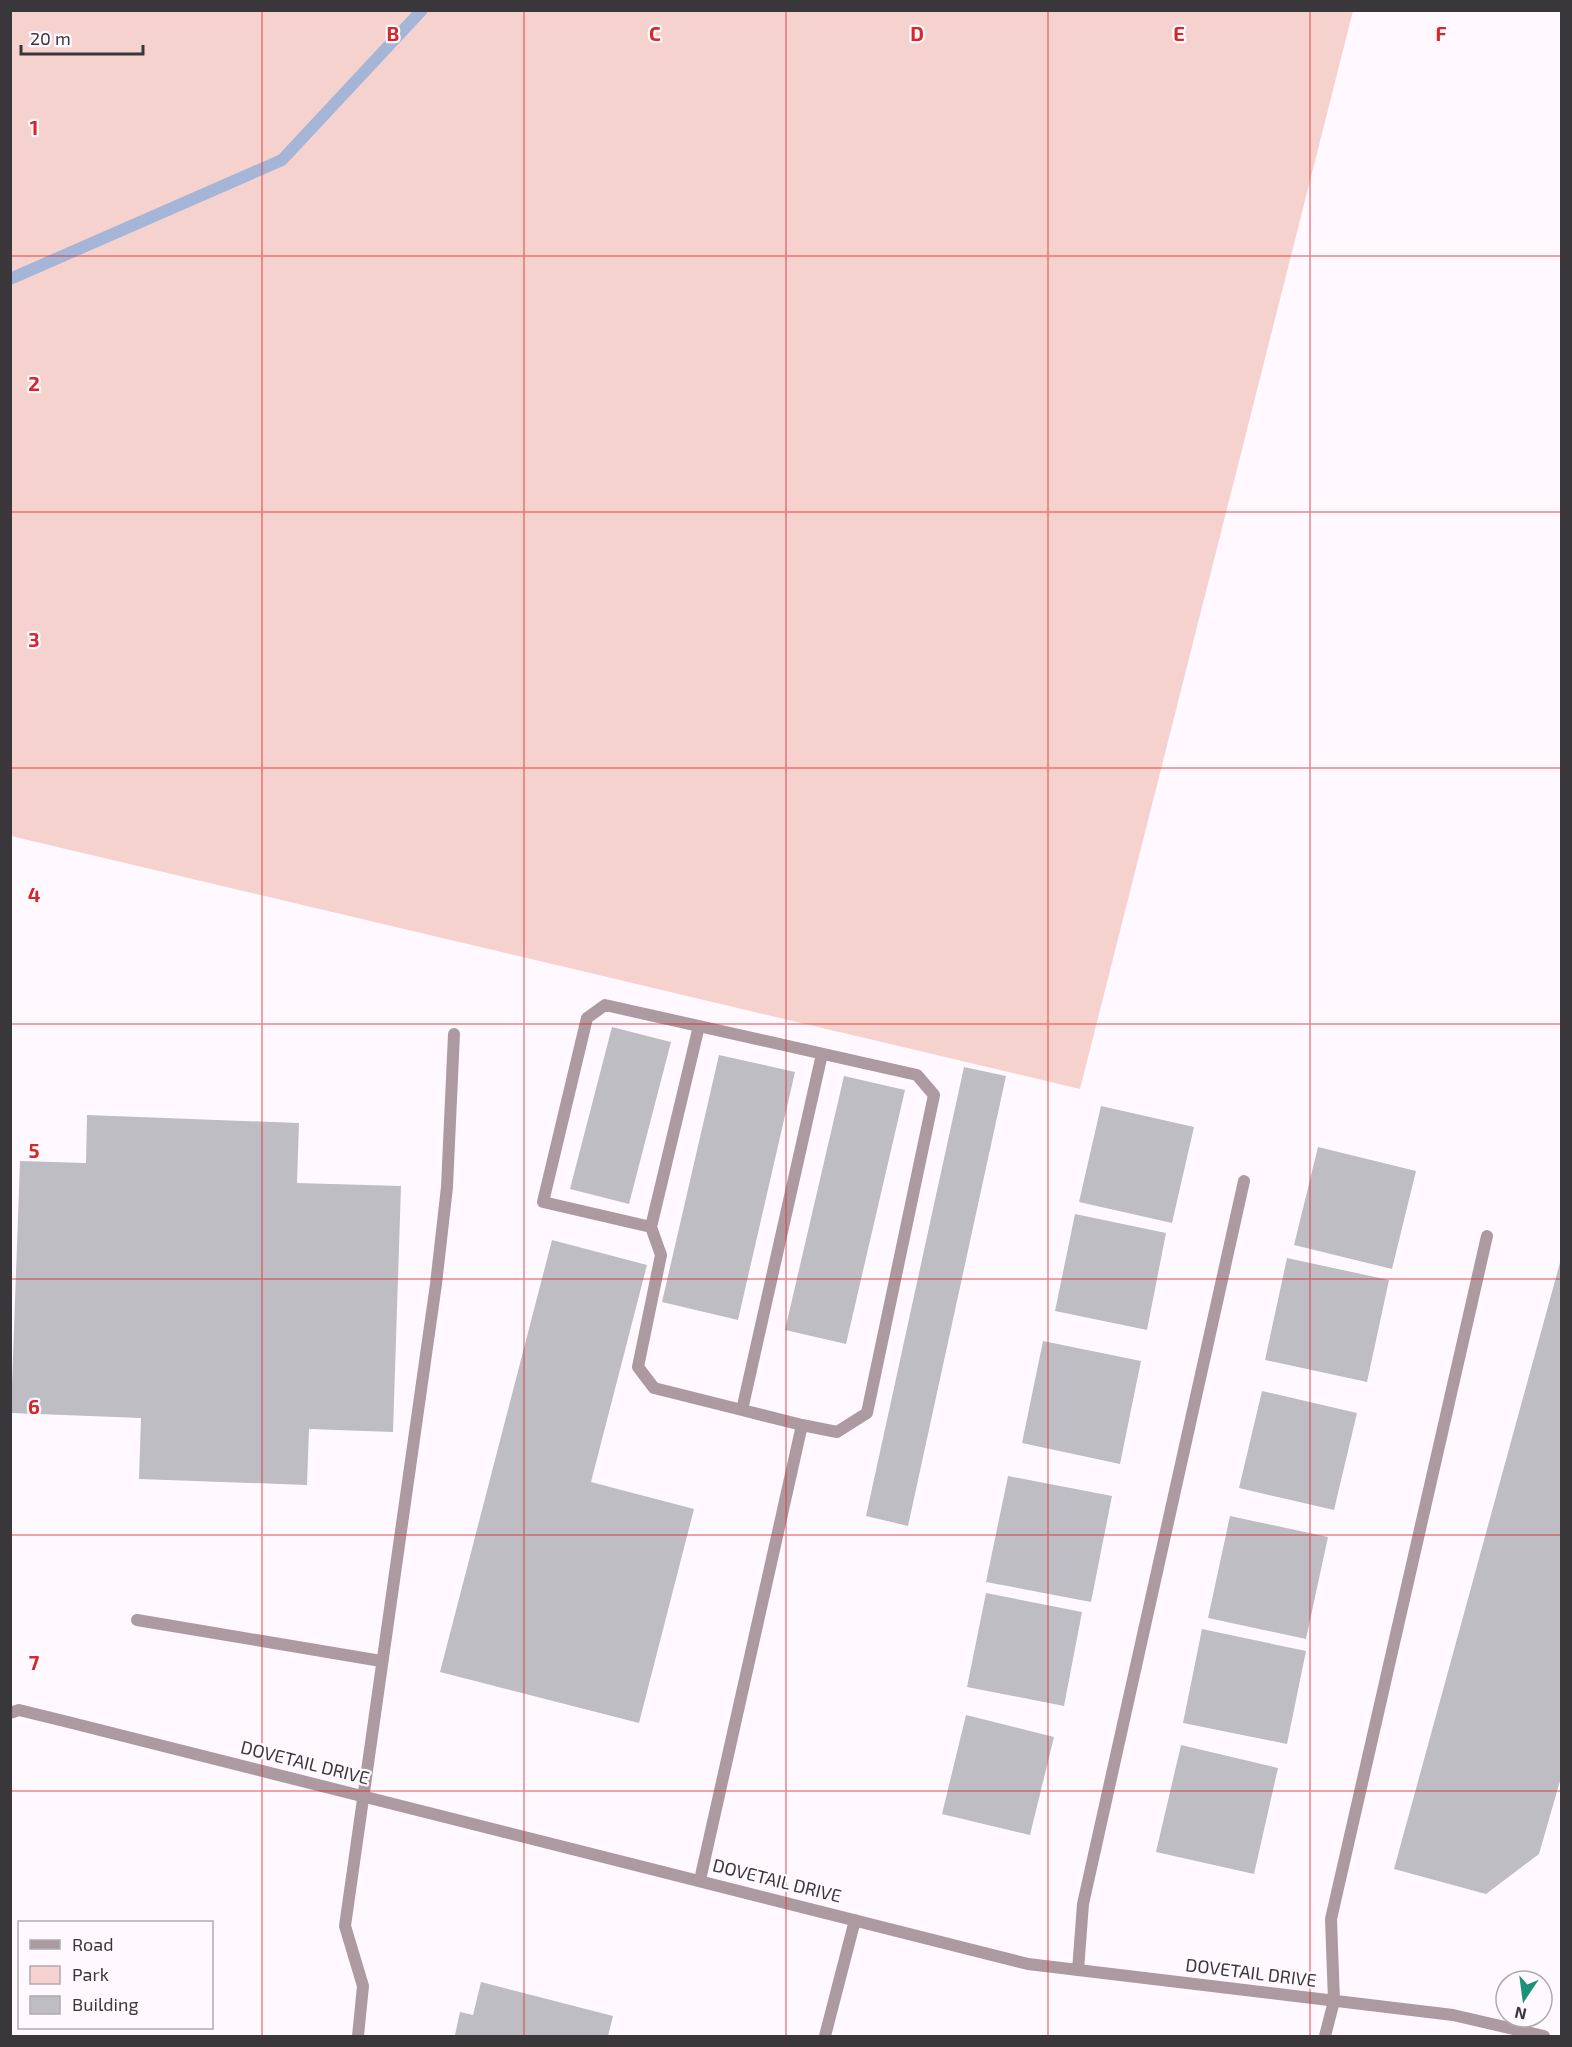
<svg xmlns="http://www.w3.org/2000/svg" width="1572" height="2047" font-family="'Exo 2',sans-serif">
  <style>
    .green { fill: #f6d2ce }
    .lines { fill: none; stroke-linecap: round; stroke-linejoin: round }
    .stream { stroke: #a4b5d7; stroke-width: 12 }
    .building { fill: #bebdc3 }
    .service { stroke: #ad9aa0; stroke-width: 12 }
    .minor { stroke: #ad9aa0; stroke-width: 12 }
    .grid { fill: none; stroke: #d62828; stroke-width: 1.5; stroke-opacity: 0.55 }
    .labels { text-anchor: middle; stroke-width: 4.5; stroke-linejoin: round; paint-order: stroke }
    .street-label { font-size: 18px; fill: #393739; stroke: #fff9ff }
    .grid-label { font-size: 20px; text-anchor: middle; font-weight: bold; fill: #d62828; stroke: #fff9ff; stroke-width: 4.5; stroke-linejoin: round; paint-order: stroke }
  </style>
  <rect width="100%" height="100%" fill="#fff9ff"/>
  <!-- green -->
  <path class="green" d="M11,10L1353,11L1080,1089L11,836Z"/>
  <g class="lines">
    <!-- stream -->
    <path class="stream" d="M10,279L282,160L422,10"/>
  </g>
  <!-- building -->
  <path class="building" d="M612,1027L671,1042L629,1204L570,1189Z
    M719,1055L795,1072L738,1320L662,1302Z
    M964,1067L1006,1076L908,1526L866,1516Z
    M844,1076L905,1090L846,1344L785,1330Z
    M1101,1106L1194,1127L1172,1223L1079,1202Z
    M87,1115L299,1123L297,1183L401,1186L393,1432L309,1429L307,1485L139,1479L141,1418L11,1413L20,1161L86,1163Z
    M1318,1147L1416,1171L1392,1269L1294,1245Z
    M1075,1214L1166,1233L1147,1330L1055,1311Z
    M552,1240L647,1265L591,1482L694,1509L639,1723L440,1672Z
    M1287,1258L1389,1280L1367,1382L1265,1360Z
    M1561,1259L1562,1774L1539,1854L1486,1894L1394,1869Z
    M1043,1341L1141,1361L1120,1464L1022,1443Z
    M1262,1391L1357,1413L1334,1510L1239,1488Z
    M1008,1476L1112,1496L1091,1602L986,1582Z
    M1230,1516L1328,1537L1306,1639L1208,1618Z
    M986,1593L1082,1612L1064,1706L967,1687Z
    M1202,1629L1306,1651L1287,1744L1183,1723Z
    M966,1715L1054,1737L1030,1835L942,1814Z
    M1181,1745L1278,1768L1254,1874L1156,1852Z
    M481,1982L613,2016L608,2036H459L455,2035L460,2012L473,2015Z"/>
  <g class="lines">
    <!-- service -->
    <path class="service" d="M699,1026L651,1227L543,1202L587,1018L605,1005L917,1075L934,1095L867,1413L837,1432L802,1425L700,1880
      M651,1227L661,1255L638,1367L654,1388L742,1410
      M802,1425L742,1410L822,1054
      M137,1620L381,1661
      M1078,1970L1083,1904L1244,1181
      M358,2036L363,1986L345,1926L436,1284L447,1187L454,1034
      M1325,2036L1334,2001L1331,1919L1487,1236"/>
    <!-- minor -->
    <path class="minor" d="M10,1713L19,1710L68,1722L1028,1964L1453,2015L1544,2036
      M825,2036L855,1920"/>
  </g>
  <!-- grid -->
  <path class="grid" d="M262,10V2036M524,10V2036M786,10V2036M1048,10V2036M1310,10V2036M10,256H1562M10,512H1562M10,768H1562M10,1024H1562M10,1279H1562M10,1535H1562M10,1791H1562"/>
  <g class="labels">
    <!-- street labels -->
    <g class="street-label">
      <text transform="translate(305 1763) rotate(14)" y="6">DOVETAIL DRIVE</text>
      <text transform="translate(777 1881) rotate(14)" y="6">DOVETAIL DRIVE</text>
      <text transform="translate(1251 1973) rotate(7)" y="6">DOVETAIL DRIVE</text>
    </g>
  </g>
  <g class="grid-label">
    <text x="393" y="41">B</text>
    <text x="655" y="41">C</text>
    <text x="917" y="41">D</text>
    <text x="1179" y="41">E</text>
    <text x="1441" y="41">F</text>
    <text x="34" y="135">1</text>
    <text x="34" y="391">2</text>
    <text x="34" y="647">3</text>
    <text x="34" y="902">4</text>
    <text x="34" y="1158">5</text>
    <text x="34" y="1414">6</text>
    <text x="34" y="1670">7</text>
  </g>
  <!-- border -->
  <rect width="1572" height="2047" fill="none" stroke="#393739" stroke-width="24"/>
  <!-- legend -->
  <rect x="18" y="1921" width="195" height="108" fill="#fff9ff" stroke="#b0abb0" stroke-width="1.5"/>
  <rect x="30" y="1940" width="30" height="9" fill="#ad9aa0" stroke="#b0abb0" stroke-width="1.5"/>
  <text x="72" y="1951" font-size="18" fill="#393739">Road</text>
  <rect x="30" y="1966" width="30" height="18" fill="#f6d2ce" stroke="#b0abb0" stroke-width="1.5"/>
  <text x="72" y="1981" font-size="18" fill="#393739">Park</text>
  <rect x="30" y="1996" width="30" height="18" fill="#bebdc3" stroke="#b0abb0" stroke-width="1.5"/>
  <text x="72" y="2011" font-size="18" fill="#393739">Building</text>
  <!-- north arrow -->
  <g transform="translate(1524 1999) rotate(193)"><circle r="28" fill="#fff9ff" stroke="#b0abb0" stroke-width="1.5"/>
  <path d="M0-4.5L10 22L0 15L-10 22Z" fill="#1b9277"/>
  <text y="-9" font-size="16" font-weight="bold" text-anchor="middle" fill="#393739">N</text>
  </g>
  <!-- scale -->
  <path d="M21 45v9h122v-9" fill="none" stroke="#393739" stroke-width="3"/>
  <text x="30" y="45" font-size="18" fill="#393739" stroke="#fff9ff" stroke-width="4.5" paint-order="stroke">20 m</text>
</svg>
